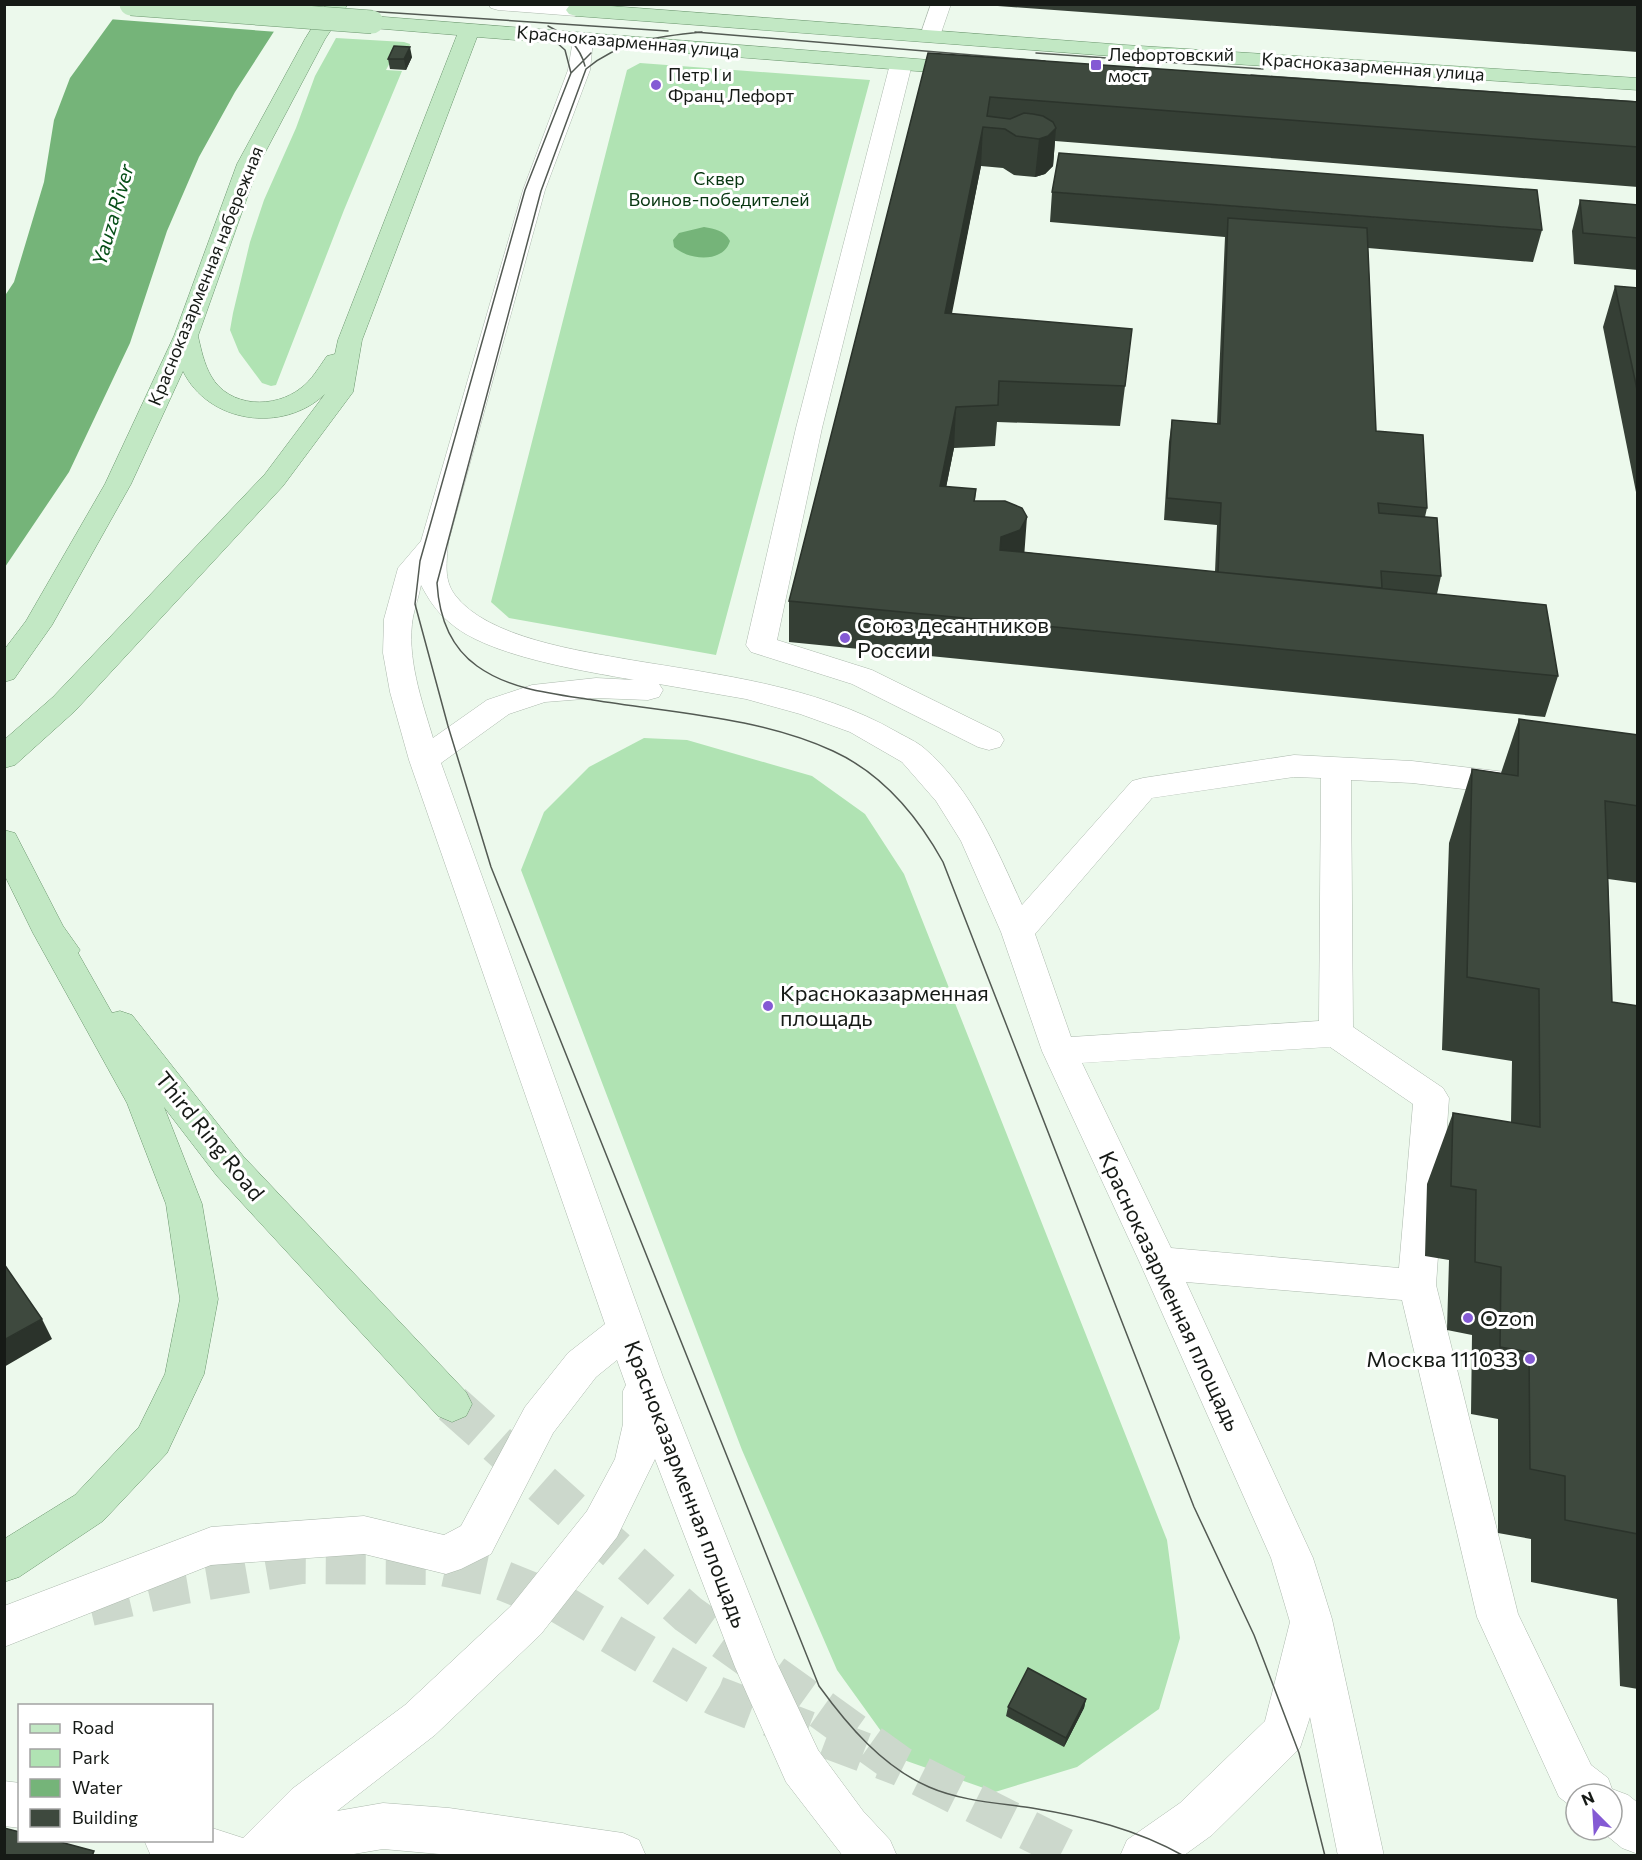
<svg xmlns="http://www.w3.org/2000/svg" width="1642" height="1860" font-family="Commissioner,sans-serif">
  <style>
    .green { fill: #b0e3b3 }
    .water { fill: #75b479 }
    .pier { fill: #ecf9ec }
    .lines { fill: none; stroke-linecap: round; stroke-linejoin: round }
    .major-tunnel { stroke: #ccd8cc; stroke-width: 40; stroke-dasharray: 40 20; stroke-linecap: butt }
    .minor-casing { stroke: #acb9ad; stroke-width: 1 }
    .major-casing { stroke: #6b966e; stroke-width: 1 }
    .minor { fill: #fff; fill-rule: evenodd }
    .major { fill: #c2e8c4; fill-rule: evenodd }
    .tram { stroke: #535a53; stroke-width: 1.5 }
    .major-bridge-casing { stroke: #6b966e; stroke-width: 24; stroke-linecap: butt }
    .major-bridge { stroke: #c2e8c4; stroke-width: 23 }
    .wall { fill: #353f35 }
    .shaded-wall { fill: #2b332b }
    .building { fill: #3e493e; stroke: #2b332b; stroke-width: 1.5 }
    .poi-dot { fill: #845ad4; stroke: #fff; stroke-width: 2 }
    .labels { text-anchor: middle; stroke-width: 6; stroke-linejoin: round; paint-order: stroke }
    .far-street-label { font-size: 18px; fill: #161a16; stroke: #fff }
    .far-poi-label { font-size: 18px; fill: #161a16; stroke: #fff; text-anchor: start }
    .far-park-label { font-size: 18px; fill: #083711; stroke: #fff }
    .far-water-label { font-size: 20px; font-style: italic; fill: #054e16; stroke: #fff }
    .poi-label { font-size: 22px; fill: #161a16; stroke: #fff; text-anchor: start }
    .street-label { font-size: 22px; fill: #161a16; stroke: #fff }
  </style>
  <rect width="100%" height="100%" fill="#ecf9ec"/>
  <!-- green -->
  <path class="green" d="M336,38L404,42L410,44L408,55H394L386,70L402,71L344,210L276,385L271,386L262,383L239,352L230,330L233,313L250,242L264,200L296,128L315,76Z
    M640,63L870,80L716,655L509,618L491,602L627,70Z
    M644,738L687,740L812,776L865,814L904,874L1167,1540L1180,1638L1159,1709L1077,1767L995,1792L901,1759L837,1670L742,1450L521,870L544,812L589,767Z"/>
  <!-- water -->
  <path class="water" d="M123,5H291L235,92L199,157L167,231L130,343L69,472L5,567L4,297L14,282L44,182L54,120L70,78Z
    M704,227C715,229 724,230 730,241C723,264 688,260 674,247L673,240L679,233Z"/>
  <!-- pier -->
  <path class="pier" d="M119,4H294L278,32L108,19Z"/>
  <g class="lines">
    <!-- major-tunnel -->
    <path class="major-tunnel" d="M452,1404L688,1614L900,1766L1080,1856
      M90,1606L184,1584L301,1564L438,1565L494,1577L559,1603L716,1696L900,1766"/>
    <defs>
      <path id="minor" d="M488,4H579L586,10L583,14L576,16L498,10L491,8Z
        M931,4H951L940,36L937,40L930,42L923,40L920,36Z
        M583,34L590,36L593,40L590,70L545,190L448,543C447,562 443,579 455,595C487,638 581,651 631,660C721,675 817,686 897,732C906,737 917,742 924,748C972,789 997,850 1022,905L1132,781L1143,778L1294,755L1412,761L1514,773L1525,776L1530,784L1525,792L1514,795L1412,783L1351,780L1353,1027L1443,1088L1449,1098L1436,1285L1518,1614L1591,1765L1608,1778L1612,1789L1628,1795L1638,1803V1854L1622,1848L1600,1830H1612V1794H1576V1810L1559,1797L1477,1617L1402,1300L1186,1282L1313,1558L1332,1619L1384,1856H1338L1310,1717L1300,1748L1212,1835L1183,1856H1120L1127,1840L1180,1803L1265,1721L1290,1622L1271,1558L1140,1263L1042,1051L1001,932L961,841L936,801L902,762L850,732L800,714L746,699L659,684L663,690L659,697L648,700L596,698L545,702L509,714L441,763L663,1377L775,1659L818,1750L863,1811L890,1840L897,1856H843L786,1782L735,1667L655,1459L617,1537L541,1634L435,1735L337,1811L383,1803L449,1808L623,1833L639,1840L646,1856H462L383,1849L342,1856H151L144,1840H212V1828L243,1838L292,1789L405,1705L511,1606L587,1511L615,1459L623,1424V1391L626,1385L617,1360L596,1377L553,1433L491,1554L461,1569L446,1574L364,1554L211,1565L4,1647V1606L211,1527L364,1516L444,1535L461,1526L525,1407L568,1353L605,1324L409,760L390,692L383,653L384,619L398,568L421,541L523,190L568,70L573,40L576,36ZM421,585C429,600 436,611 449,622C486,656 584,671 634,680L596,678L532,685L487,700L433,738C422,701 406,657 413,617C415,607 419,596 421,585ZM1294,777L1321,778L1319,1021L1071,1037L1035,934L1152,798ZM1330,1047L1413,1104L1399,1268L1171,1248L1082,1063Z
        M901,58L908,60L912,64L822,428L777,640L872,670L1000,733L1004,740L1000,747L989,750L978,747L852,684L751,652L746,645L796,428L890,64L894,60Z
        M4,1781L20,1783V1828L4,1826Z"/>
      <path id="major" d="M327,4H348L325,39L259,164L198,336C201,349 204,364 211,376C229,408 275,409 301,388C312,380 319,367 327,356L335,354L338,340L457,35L372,28L365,26L362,22L365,18L372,16L968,63L976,64L979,69L976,74L968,75L477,37L362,340L353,392L283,486L75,711L15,765L4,768V740L53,697L265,474L325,394C283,434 208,423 183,371L131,484L52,625L14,679L4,682V650L26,621L105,484L174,336L237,164L305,39Z
        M584,4L1125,45L1638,78V90L1125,57L576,16L569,14L566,10L569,6Z
        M4,830L15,833L63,926L80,950L78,953L112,1013L120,1011L132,1015L243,1156L466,1392L472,1404L466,1416L452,1422L438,1416L217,1176L164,1107L202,1204L218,1299L204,1374L167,1453L103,1521L19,1577L4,1582V1539L75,1495L139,1427L165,1374L180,1299L166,1204L127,1103L33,933L4,874Z"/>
    </defs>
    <!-- minor casing -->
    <use href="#minor" class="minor-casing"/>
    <!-- major casing -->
    <use href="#major" class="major-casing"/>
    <!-- minor -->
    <use href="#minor" class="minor"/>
    <!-- major -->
    <use href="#major" class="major"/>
    <!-- tram -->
    <path class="tram" d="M259,4L668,31
      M548,26C566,35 580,46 585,66
      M695,32L1045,61
      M702,32C660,36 619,41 586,69L541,191L437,583C439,616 449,646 477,666C510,690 554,694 593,700C673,713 759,717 833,751C883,774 917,815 943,862L1194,1507L1254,1635L1299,1753L1325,1856
      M547,34L565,50L571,73
      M591,53L571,73L525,190L420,561L415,604L448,726L491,867L819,1686C848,1726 883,1767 929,1787C961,1801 998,1803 1032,1808C1086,1817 1136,1829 1184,1856
      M1036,53L1263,69
      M1251,75L1638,102"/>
    <defs>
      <path id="major-bridge" d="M131,4L372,22"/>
    </defs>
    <!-- major-bridge casing -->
    <use href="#major-bridge" class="major-bridge-casing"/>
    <!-- major-bridge -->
    <use href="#major-bridge" class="major-bridge"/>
  </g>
  <!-- wall -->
  <path class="wall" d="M971,4H1638V52Z
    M928,53L1638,102V187L1055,141L1053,166L1045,174L1035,177L1014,175L1003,168L981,166L951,314L1125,386L1120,426L997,422L995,446L954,448L946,487L976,489L975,501L1024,552L1215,572L1217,525L1164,520L1169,442L1172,420L1217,424L1225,237L1050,222L1052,192L1542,230L1533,262L1368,248L1376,431L1427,508L1425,517L1441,576L1437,594L1558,676L1545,717L789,642V601Z
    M412,57L406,70L390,69L388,59Z
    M1580,200L1638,205V270L1574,264L1572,231Z
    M1615,286L1638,288V502L1603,327Z
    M1519,719L1638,735V883L1608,879L1612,1002L1638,1006V1689L1620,1686L1617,1599L1531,1582V1539L1498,1533V1419L1471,1414L1472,1335L1447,1330L1449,1260L1425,1256L1427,1184L1453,1113L1511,1123L1512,1061L1442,1050L1449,843L1472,769L1501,773Z
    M1086,1699L1084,1708L1064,1747L1006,1716L1008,1707Z"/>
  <!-- shaded-wall -->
  <path class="shaded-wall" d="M410,47L412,57L406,70L404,59Z
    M983,127L981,166L944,354L945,313Z
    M1056,128L1053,166L1045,174L1035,177L1039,139Z
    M956,407L954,448L938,528L940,486Z
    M1027,517L1024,558L998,578L1001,537Z
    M42,1319L52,1339L4,1367V1340Z
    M1086,1699L1084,1708L1064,1747L1066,1738Z"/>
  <!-- building -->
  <path class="building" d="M394,46L410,47L404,59H388Z
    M928,53L1638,102V147L990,97L987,116L1010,119L1024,113L1033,114L1043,116L1053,122L1056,128L1048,136L1039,139L1016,136L1005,129L983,127L945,313L1132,329L1125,386L999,381L998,405L956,407L940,486L976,489L974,501H1005L1022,508L1027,517L1020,530L1001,537L1000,550L1546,605L1558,676L789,601Z
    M1059,153L1537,190L1542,230L1052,192Z
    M1580,200L1638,205V238L1583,233Z
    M1228,218L1367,228L1376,431L1423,435L1427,508L1378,503L1379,513L1437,518L1441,576L1381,571L1382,588L1218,572L1221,503L1167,498L1172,420L1220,424Z
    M1615,286L1638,288V394Z
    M1519,719L1638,735V806L1605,801L1612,1002L1638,1006V1534L1565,1520V1476L1530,1469L1529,1352L1500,1347L1501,1267L1475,1262L1476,1190L1451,1186L1453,1113L1540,1127L1539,989L1467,977L1472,769L1518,776Z
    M4,1264L42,1319L4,1340Z
    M1028,1668L1086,1699L1066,1738L1008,1707Z
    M4,1828L20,1832V1840H53L94,1851L92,1856H4Z"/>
  <!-- markers -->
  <g class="poi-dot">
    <rect x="1090" y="59" width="12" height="12" rx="3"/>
    <circle cx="656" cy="85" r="6"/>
    <circle cx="845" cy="638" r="6"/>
    <circle cx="768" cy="1006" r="6"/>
    <circle cx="1468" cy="1318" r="6"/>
    <circle cx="1530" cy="1359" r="6"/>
  </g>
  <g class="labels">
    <!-- far-street labels -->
    <g class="far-street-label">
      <text transform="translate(628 42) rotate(5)" y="6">Красноказарменная улица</text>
      <text transform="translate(1373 67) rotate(4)" y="6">Красноказарменная улица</text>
      <text transform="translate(206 276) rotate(-68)" y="6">Красноказарменная набережная</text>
    </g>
    <!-- far-poi labels -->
    <g class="far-poi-label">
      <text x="1108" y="61">Лефортовский<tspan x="1108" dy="21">мост</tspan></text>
      <text x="668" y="81">Петр I и<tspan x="668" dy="21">Франц Лефорт</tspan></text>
    </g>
    <!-- far-park labels -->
    <g class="far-park-label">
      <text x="719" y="185">Сквер<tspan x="719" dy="21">Воинов-победителей</tspan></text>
    </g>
    <!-- far-water labels -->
    <g class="far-water-label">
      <text transform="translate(113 215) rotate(-74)" y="7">Yauza River</text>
    </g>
    <!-- poi labels -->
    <g class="poi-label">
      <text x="857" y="633">Союз десантников<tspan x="857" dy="25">России</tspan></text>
      <text x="780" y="1001">Красноказарменная<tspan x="780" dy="25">площадь</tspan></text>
      <text x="1480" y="1326">Ozon</text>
      <text x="1518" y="1367" text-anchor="end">Москва 111033</text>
    </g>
    <!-- street labels -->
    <g class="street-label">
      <text transform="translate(210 1136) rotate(51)" y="8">Third Ring Road</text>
      <text transform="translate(1170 1291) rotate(65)" y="8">Красноказарменная площадь</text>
      <text transform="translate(686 1484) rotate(69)" y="8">Красноказарменная площадь</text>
    </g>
  </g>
  <!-- border -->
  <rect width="1642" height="1860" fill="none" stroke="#161a16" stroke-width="12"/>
  <!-- legend -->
  <rect x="18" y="1704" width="195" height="138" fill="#ffffff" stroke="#a2a3a2" stroke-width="1.5"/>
  <rect x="30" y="1724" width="30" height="9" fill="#c2e8c4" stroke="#a2a3a2" stroke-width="1.5"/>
  <text x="72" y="1734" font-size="18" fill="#161a16">Road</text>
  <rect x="30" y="1749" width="30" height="18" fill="#b0e3b3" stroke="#a2a3a2" stroke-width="1.5"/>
  <text x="72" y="1764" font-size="18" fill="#161a16">Park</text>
  <rect x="30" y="1779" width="30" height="18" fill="#75b479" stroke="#a2a3a2" stroke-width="1.5"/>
  <text x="72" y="1794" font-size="18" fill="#161a16">Water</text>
  <rect x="30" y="1809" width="30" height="18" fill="#3e493e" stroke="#a2a3a2" stroke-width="1.5"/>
  <text x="72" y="1824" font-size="18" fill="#161a16">Building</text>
  <!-- north arrow -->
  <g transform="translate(1594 1812) rotate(336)"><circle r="28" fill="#ffffff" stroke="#a2a3a2" stroke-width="1.5"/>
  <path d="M0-4.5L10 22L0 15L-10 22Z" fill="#845ad4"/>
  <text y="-9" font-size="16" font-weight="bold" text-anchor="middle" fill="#161a16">N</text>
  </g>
</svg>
